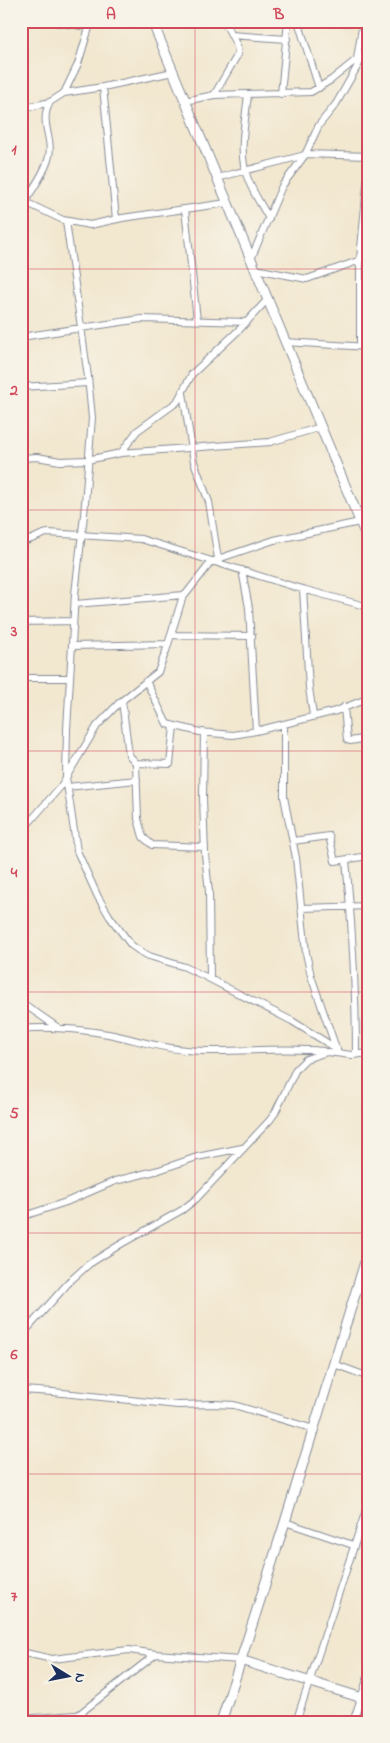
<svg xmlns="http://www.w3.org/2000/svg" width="390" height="1743" font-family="'Indie Flower',sans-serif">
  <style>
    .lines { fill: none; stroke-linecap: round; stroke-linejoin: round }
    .street-casing { stroke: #868b96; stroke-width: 8 }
    .secondary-casing { stroke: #868b96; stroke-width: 11 }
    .street { stroke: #fff; stroke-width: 6 }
    .secondary { stroke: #fff; stroke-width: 9 }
    .grid { fill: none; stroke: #d1495b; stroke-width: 1; stroke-opacity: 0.55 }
    .neatline { fill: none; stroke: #d1495b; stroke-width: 2 }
    .grid-label { font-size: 16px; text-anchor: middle; font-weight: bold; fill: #d1495b }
  </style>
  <rect width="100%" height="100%" fill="#f7f3e8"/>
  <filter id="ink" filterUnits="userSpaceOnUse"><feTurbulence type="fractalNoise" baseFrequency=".02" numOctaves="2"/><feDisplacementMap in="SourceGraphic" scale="10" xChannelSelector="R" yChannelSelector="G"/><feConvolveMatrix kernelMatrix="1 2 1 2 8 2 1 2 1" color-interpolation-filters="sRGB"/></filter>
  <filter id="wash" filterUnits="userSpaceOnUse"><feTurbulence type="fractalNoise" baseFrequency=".0096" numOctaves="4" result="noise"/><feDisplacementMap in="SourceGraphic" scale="20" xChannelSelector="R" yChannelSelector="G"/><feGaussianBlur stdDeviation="1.12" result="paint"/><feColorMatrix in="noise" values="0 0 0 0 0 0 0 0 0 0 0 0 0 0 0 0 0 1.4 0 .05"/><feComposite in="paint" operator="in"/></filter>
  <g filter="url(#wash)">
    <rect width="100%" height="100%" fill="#f2e7cf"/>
  </g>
  <g filter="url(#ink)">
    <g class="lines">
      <defs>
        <path id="street" d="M47,21L89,27
          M298,21L319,88
          M315,21L362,23
          M231,35L287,39
          M357,59L363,21
          M103,87L116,219
          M64,93L78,64L91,21
          M248,94C246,116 240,144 244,165C247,184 260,202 269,219
          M281,94L288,21
          M214,95L238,54L237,46L224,21
          M185,101L214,95L311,92L331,80L362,55
          M21,109L50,102L64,93L103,87L173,72
          M305,154L369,156
          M217,178L305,155
          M21,200L63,220L90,225L122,218L227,203
          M21,209C29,193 43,177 48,160C55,139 38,123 50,102
          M185,209L197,320
          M66,221L88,377L92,418L84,515L75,594L67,729L66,777L77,851L98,897L110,917L131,945L138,950L149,956L185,967L206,977L292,1021L337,1049
          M251,259L282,186L305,155L319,125L336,104L365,53
          M255,269L307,279L369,257
          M21,337L141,319L247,322
          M285,342L369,347
          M360,347V259L369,163
          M21,387L88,383
          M183,393L194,462L209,502L218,559
          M121,453L270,442L321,427
          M21,458L37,457L60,461L87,460L121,453L137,431L177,402L192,374L240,329L268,299
          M21,541C31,542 39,534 48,533L141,539L295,587L369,607
          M21,553L24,542
          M242,570L249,608L256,731
          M303,589L309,688L313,715
          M75,604L184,595
          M21,622L73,621
          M171,635L252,636
          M72,646L168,644
          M21,678H69
          M146,681L167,724L200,732L233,735L256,731L336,711L369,698
          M122,701L129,755L136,763L138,819L143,837L152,845L205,847
          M344,707L347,740L350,741L369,738
          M284,724V797L296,858L306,953L311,976L337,1051
          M204,732L203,798L205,854L209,892L210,979
          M136,763L170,764L174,726
          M67,787L137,780
          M21,832L61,786L97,726L119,703L158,672L166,651L182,599L212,561L274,540L360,522
          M293,841L329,836L335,861L369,856
          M346,860C352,925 356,990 356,1055
          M301,908L369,906
          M21,1002L57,1027
          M21,1029C50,1026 79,1029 108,1034C134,1039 159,1048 186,1050C231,1054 278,1046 323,1051
          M21,1217L66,1202L115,1181L159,1170L197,1157L242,1148
          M21,1336L70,1281L89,1264L121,1244L182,1210L196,1199L270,1120L275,1113L296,1069L306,1059L327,1052L352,1055L369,1053
          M334,1364L369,1377
          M21,1390L53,1392L178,1405L214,1404L234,1405L314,1429
          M285,1522L353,1545
          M21,1652L52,1659L129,1650L156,1654
          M21,1719L76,1715
          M69,1722L156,1654L240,1660
          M296,1722L369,1501
          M353,1722L369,1674"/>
        <path id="secondary" d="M152,21L369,543
          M240,1660L369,1700
          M221,1722L285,1522L369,1249"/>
      </defs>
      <!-- street casing -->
      <use href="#street" class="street-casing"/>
      <!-- secondary casing -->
      <use href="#secondary" class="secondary-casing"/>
      <!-- street -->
      <use href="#street" class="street"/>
      <!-- secondary -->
      <use href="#secondary" class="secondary"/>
    </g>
  </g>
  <!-- grid -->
  <path class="grid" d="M195,21V1722M21,269H369M21,510H369M21,751H369M21,992H369M21,1233H369M21,1474H369"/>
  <!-- margin -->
  <rect width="390" height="1743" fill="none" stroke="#f7f3e8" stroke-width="55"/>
  <!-- north arrow -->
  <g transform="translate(68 1676) rotate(100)" stroke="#f7f3e8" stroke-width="4" paint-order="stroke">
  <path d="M0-4L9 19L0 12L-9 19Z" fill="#1b2f5e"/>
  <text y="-8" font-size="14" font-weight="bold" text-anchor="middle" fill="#1b2f5e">N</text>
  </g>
  <rect x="28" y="28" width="334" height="1688" class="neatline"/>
  <g class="grid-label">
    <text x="111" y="19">A</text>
    <text x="279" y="19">B</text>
    <text x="14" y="154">1</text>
    <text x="14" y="395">2</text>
    <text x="14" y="636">3</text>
    <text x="14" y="877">4</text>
    <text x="14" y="1118">5</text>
    <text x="14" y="1359">6</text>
    <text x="14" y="1601">7</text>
  </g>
</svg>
